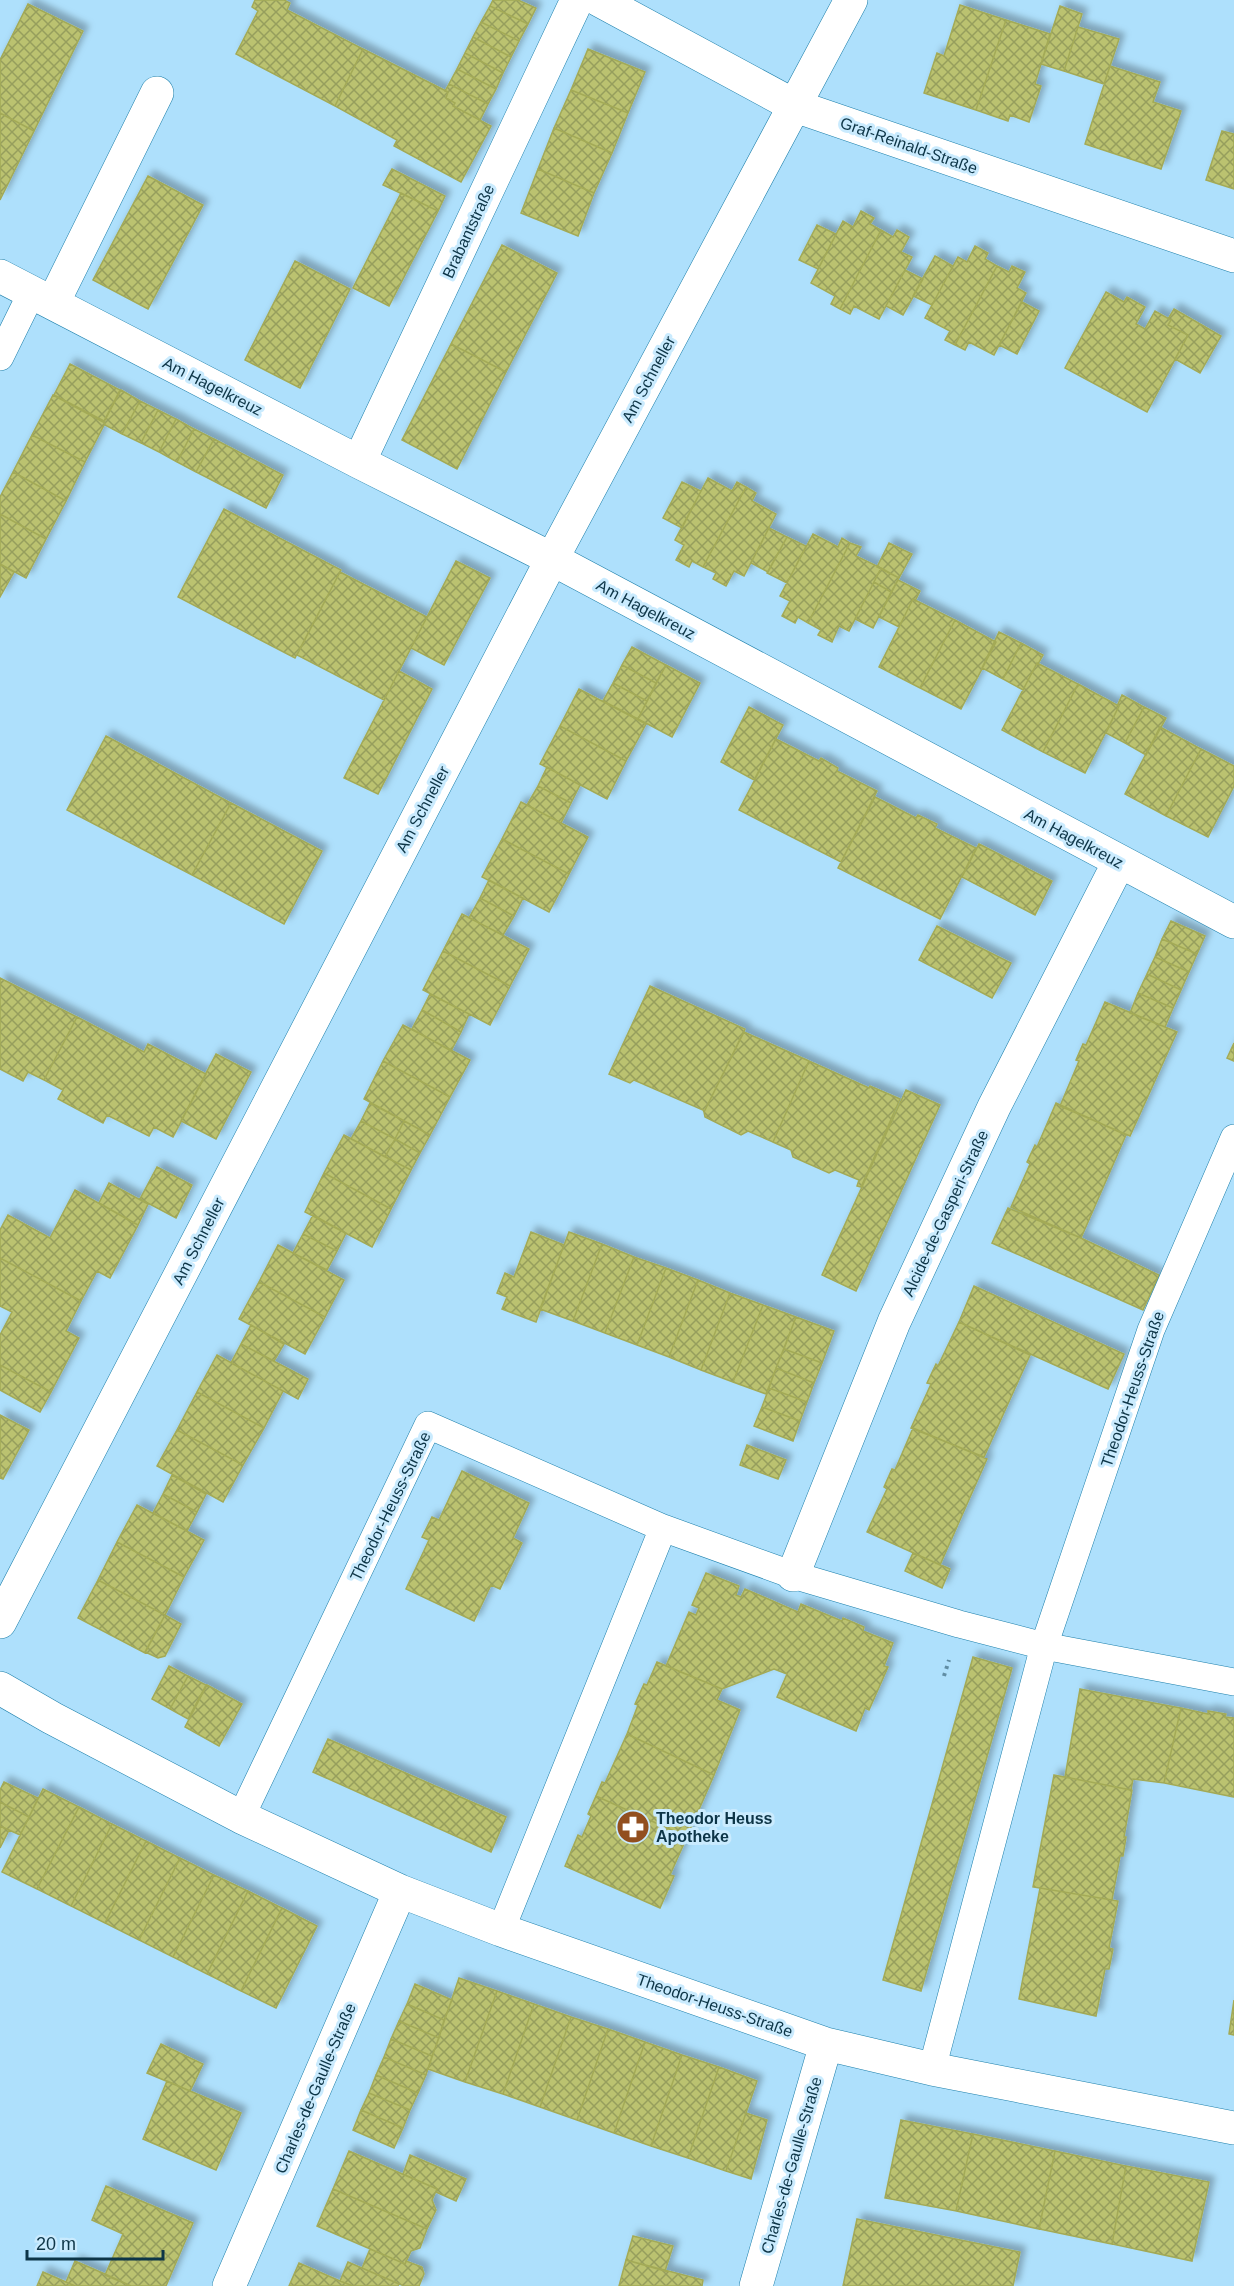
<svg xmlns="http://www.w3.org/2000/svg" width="1234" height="2286" font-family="Arial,sans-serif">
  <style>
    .building { fill: url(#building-cross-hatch); stroke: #a3aa57; stroke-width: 1.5; filter: url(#shadow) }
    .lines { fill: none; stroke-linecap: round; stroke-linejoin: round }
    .lane-casing { stroke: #1c7faa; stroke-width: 28 }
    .street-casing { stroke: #1c7faa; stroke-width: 34 }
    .path { stroke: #608da4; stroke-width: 4; stroke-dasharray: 3 4.5; stroke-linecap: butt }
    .lane { stroke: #fff; stroke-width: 27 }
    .street { stroke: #fff; stroke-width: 33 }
    .labels { text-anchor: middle; stroke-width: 6; stroke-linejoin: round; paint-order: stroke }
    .street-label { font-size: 16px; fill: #0d3547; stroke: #caebfe }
    .poi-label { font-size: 16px; font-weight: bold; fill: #0d3547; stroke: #caebfe; text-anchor: start }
  </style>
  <defs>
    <pattern id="building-cross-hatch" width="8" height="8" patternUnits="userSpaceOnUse" patternTransform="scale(1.5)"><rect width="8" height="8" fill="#bbc26f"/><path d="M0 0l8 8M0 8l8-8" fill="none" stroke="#969e5d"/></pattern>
    <filter id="shadow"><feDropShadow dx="5.5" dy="-5.5" stdDeviation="3" flood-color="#0004"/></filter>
  </defs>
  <rect width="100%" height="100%" fill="#aee0fc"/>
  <!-- building -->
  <path class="building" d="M255,0H284L290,3L287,10L363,49L335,106L236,54L258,11L252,7Z
    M493,0H518L536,8L528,24L490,6Z
    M28,4L83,31L34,131L0,113V60Z
    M960,5L1006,20L976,110L924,93L937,53L944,56Z
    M490,6L528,24L519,41L481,22Z
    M1060,6L1082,14L1064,71L1041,64Z
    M1006,20L1050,34L1035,84L1041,86L1029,122L1010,115L1008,121L976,110Z
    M481,22L519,41L511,57L473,37Z
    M1078,27L1119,39L1104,84L1064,71Z
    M473,37L511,57L503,73L465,53Z
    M363,49L448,92L446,98L455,103L453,106L491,126L461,182L394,146L397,140L335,106Z
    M588,49L645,72L628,113L571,90Z
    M465,53L503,73L496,89L457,69Z
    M1110,66L1160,82L1153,102L1181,111L1161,169L1085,144Z
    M457,69L496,89L488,104L449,84Z
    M449,84L488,104L480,120L453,106L455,103L446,98L448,92L445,91Z
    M571,90L628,113L612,153L554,128Z
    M0,113L34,131L0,200Z
    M554,128L612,153L594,193L538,169Z
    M1222,131L1234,134V189L1206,180Z
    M392,169L445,196L438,211L383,185Z
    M538,169L594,193L578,236L521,213Z
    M148,176L203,205L148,309L93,280Z
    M401,193L438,211L389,306L353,288Z
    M861,211L874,218L870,224L881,230L840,309L831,304L835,296L811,283L843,221L853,227Z
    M817,225L836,234L818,269L799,260Z
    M881,230L893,237L897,230L909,237L901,252L912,257L879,319L854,306L850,314L840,309Z
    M502,245L557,273L506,372L451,344Z
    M975,246L988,253L985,259L997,266L955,345L945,340L950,331L925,318L958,257L967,262Z
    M935,256L953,266L932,305L913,296Z
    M295,261L350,289L300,388L245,360Z
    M997,266L1009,272L1012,266L1025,272L1017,288L1026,293L994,355L969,342L965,350L955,345Z
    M905,270L923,279L903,315L886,306Z
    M1106,292L1124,302L1127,297L1145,307L1136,324L1145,329L1155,311L1171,320L1168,325L1188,335L1147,412L1065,368Z
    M1022,302L1039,311L1017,354L999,345Z
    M1174,309L1221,336L1200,373L1175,359L1188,335L1168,325L1171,320L1168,319Z
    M451,344L506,372L457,469L402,440Z
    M70,364L120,390L104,421L54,395Z
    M121,390L140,401L122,434L105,425L104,422Z
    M53,395L105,423L85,462L32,435Z
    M140,401L158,410L141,443L122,434Z
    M158,410L176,419L159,452L141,443Z
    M176,419L194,429L177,462L159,452Z
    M194,429L214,439L196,472L177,462Z
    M32,435L85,462L66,501L13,472Z
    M214,439L283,475L266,508L196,472Z
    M13,472L66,501L46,539L0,514V497Z
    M708,478L732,491L737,482L746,487L703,567L692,561L689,567L676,560L684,545L675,540Z
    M682,482L701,491L682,528L663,518Z
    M746,487L756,493L752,501L776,514L744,576L734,571L726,586L713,579L716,573L703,567Z
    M224,509L341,570L295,658L178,597Z
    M0,514L46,539L26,578L0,564Z
    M769,528L787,537L768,572L751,563Z
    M813,534L838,547L842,538L850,543L808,623L798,617L795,623L782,616L790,601L780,596Z
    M787,537L806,546L787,583L767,573Z
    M850,543L861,547L856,556L881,568L849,631L839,626L832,642L818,635L821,630L808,623Z
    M889,543L912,554L899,578L877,567Z
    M456,561L490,578L444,665L411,648Z
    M0,564L14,572L0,597Z
    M881,568L899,578L891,592L874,582Z
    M340,572L427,617L384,700L297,655Z
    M898,580L920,591L915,601L913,599L899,627L879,617Z
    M874,582L891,592L873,628L855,619Z
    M913,599L955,620L920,688L879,667Z
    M955,620L996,642L961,709L920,688Z
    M999,632L1021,643L1003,679L982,668Z
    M1021,643L1043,655L1038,664L1037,663L1023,690L1003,679Z
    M632,647L666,665L656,683L622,665Z
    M1037,663L1078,684L1043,752L1002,730Z
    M622,665L656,683L647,701L613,683Z
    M666,665L700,683L672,737L638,719Z
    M399,671L432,689L378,794L344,778Z
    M613,683L647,701L638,719L603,701Z
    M1078,684L1119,706L1085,773L1043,752Z
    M579,689L646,724L626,761L560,726Z
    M1122,695L1144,707L1125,743L1106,733L1119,706L1118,704Z
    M749,707L783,725L754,780L721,762Z
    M1144,707L1166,718L1146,755L1125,743Z
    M560,726L626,761L607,799L540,764Z
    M1160,727L1201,749L1166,816L1125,794Z
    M106,736L231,803L192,875L67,810Z
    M776,739L819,761L821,758L838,768L837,771L877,791L841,862L739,810Z
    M1201,749L1234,766V786L1208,837L1166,816Z
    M547,767L580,785L571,803L538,786Z
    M538,786L571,803L561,823L527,805Z
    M875,797L916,818L918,815L937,824L935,828L976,848L940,919L838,868Z
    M521,802L588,837L569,874L502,839Z
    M231,803L322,851L284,924L192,875Z
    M502,839L569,874L549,912L482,877Z
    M979,844L1052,881L1035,915L962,877Z
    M489,880L523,898L514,916L480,898Z
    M480,898L514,916L503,935L469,918Z
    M462,914L529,949L510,986L443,951Z
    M1171,921L1205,936L1197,954L1162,939Z
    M937,926L1011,963L992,998L919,960Z
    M1162,939L1197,954L1189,972L1155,957Z
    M443,951L510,986L490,1025L423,990Z
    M1155,957L1189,972L1181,990L1147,974Z
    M1147,974L1181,990L1173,1008L1138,993Z
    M0,978L77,1017L44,1080L28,1072L23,1081L0,1069Z
    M650,986L745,1029L704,1112L703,1110L634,1080L630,1083L609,1074Z
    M1138,993L1173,1008L1165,1027L1130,1013Z
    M430,994L469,1014L461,1032L422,1010Z
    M1105,1002L1177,1032L1130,1136L1060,1106L1079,1061L1076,1060L1083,1044L1086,1045Z
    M422,1010L461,1032L451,1051L412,1029Z
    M77,1017L144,1052L148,1044L206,1074L173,1137L154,1127L149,1136L107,1115L103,1123L58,1099L63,1090L44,1080Z
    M403,1025L470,1060L450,1097L383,1061Z
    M744,1032L809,1061L773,1142L748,1131L741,1135L705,1117L704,1112Z
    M1234,1043V1061L1227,1058Z
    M216,1054L251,1072L216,1139L181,1121Z
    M383,1061L450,1097L430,1135L364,1099Z
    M809,1061L869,1088L870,1086L900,1099L861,1187L857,1186L859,1180L835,1170L829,1173L793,1157L791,1150L773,1142Z
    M906,1090L940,1105L856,1291L822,1275Z
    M370,1103L404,1121L395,1139L361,1121Z
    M1056,1103L1126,1135L1081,1238L1011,1207L1030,1164L1027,1162L1035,1145L1037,1147Z
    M361,1121L395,1139L385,1157L351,1139Z
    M404,1121L430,1135L420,1153L395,1139Z
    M344,1135L411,1170L391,1209L324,1173Z
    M395,1139L420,1153L411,1170L385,1157Z
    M157,1167L192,1185L176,1218L140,1199Z
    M324,1173L391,1209L372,1247L305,1212Z
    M109,1183L148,1204L138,1225L99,1203Z
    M75,1190L138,1225L110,1278L97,1271L81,1301L0,1258V1230L8,1215L50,1238Z
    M1008,1208L1081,1238L1159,1275L1143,1310L992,1243Z
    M313,1215L346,1233L337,1251L303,1234Z
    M531,1232L564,1245L536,1322L502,1309L507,1297L497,1293L505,1273L514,1277Z
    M569,1232L602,1244L573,1321L540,1309Z
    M303,1234L337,1251L327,1270L293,1253Z
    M602,1244L634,1257L605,1333L573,1321Z
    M278,1245L344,1280L325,1317L259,1282Z
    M634,1257L666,1268L637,1345L605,1333Z
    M0,1258L81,1301L66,1331L79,1338L51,1392L0,1365V1335L12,1312L0,1306Z
    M666,1268L698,1280L669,1357L637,1345Z
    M698,1280L730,1293L701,1370L669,1357Z
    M259,1282L325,1317L305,1354L239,1319Z
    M974,1286L1124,1354L1108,1389L959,1322Z
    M730,1293L763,1305L733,1382L701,1370Z
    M763,1305L796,1317L766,1394L733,1382Z
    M796,1317L834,1331L822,1363L784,1349Z
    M959,1322L1030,1355L984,1457L911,1428L931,1384L927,1383L936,1364L938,1366Z
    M251,1325L284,1344L274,1361L241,1344Z
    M241,1344L308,1379L298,1399L231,1363Z
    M784,1349L822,1363L814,1383L776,1368Z
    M217,1355L283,1391L264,1428L197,1392Z
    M0,1365L51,1392L40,1412L0,1390Z
    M776,1368L814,1383L807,1402L769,1388Z
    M769,1388L807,1402L800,1421L762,1407Z
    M197,1392L264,1428L243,1465L177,1430Z
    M762,1407L800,1421L793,1441L754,1426Z
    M0,1415L29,1430L3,1479L0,1478Z
    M913,1428L987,1459L940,1565L867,1532L887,1489L884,1487L892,1469L895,1470Z
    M177,1430L243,1465L223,1502L157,1466Z
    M747,1445L786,1460L778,1479L740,1465Z
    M462,1471L529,1503L513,1538L522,1543L500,1589L491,1585L474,1621L406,1589L429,1540L422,1537L432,1517L439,1520Z
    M172,1475L206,1494L197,1512L163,1494Z
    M163,1494L197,1512L187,1531L153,1513Z
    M137,1505L204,1540L184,1577L117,1542Z
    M117,1542L184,1577L165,1615L98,1580Z
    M913,1553L950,1569L942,1588L905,1571Z
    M706,1573L739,1586L736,1595L741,1597L745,1589L798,1612L801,1604L842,1621L843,1618L864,1627L863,1631L893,1643L884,1666L888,1667L869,1710L865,1708L856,1731L777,1697L787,1674L774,1669L722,1689L666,1666L689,1612L696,1615L699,1608L692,1605Z
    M98,1580L165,1615L145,1653L78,1618Z
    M165,1615L181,1624L165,1656L158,1658L145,1652Z
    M973,1657L1012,1668L921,1991L883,1980Z
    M657,1662L722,1689L717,1700L740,1710L714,1775L627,1734L638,1705L635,1704L644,1684L647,1685Z
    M169,1666L188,1676L170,1709L152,1699Z
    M188,1676L206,1685L188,1719L170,1709Z
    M207,1685L242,1704L219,1746L185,1727Z
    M1080,1689L1181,1708L1164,1783L1133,1779L1131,1790L1065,1777Z
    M1181,1708L1208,1714V1711L1226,1714L1225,1717L1234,1718V1797L1164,1783Z
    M627,1734L714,1775L687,1837L596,1796L602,1782L605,1783Z
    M328,1739L506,1817L491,1852L313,1772Z
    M1054,1775L1132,1790L1124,1837H1126L1123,1856H1120L1112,1900L1033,1887Z
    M4,1782L38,1798L29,1817L0,1802V1790Z
    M43,1789L79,1807L37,1889L2,1872Z
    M596,1796L687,1837L670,1875L674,1876L660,1908L565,1866L578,1835L582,1837L591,1816L588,1814Z
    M0,1802L29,1817L20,1835L0,1826Z
    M79,1807L112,1824L71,1906L37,1889Z
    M112,1824L146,1841L105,1923L71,1906Z
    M0,1826L9,1830L0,1848Z
    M146,1841L180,1858L139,1940L105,1923Z
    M180,1858L214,1875L173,1957L139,1940Z
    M214,1875L248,1891L207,1974L173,1957Z
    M1040,1888L1118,1901L1109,1948L1113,1949L1109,1969H1105L1096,2016L1019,1999Z
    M248,1891L282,1908L241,1991L207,1974Z
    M282,1908L317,1926L276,2008L241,1991Z
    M459,1978L497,1991L465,2082L428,2069Z
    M415,1984L452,2000L444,2020L407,2004Z
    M497,1991L534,2004L503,2094L465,2082Z
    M1234,2000V2035L1229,2034Z
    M407,2004L444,2020L439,2038L399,2021Z
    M534,2004L571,2017L540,2107L503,2094Z
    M571,2017L608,2029L577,2120L540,2107Z
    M399,2021L439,2038L432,2056L391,2039Z
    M608,2029L645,2042L614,2133L577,2120Z
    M391,2039L432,2056L426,2075L384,2057Z
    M645,2042L682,2055L651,2146L614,2133Z
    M161,2044L203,2064L190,2091L147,2073Z
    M682,2055L719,2067L688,2158L651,2146Z
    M384,2057L426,2075L418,2093L376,2075Z
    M719,2067L757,2081L726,2171L688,2158Z
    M376,2075L418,2093L410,2110L369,2093Z
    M167,2081L241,2113L216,2170L143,2139Z
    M369,2093L410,2110L403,2128L361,2110Z
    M361,2110L403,2128L394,2148L353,2130Z
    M746,2113L767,2120L751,2179L726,2171Z
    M901,2120L973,2134L956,2211L885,2198Z
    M973,2134L1055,2151L1039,2229L956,2211Z
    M349,2151L437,2189L432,2200L436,2210L427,2229L333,2189Z
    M1055,2151L1126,2166L1112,2244L1039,2229Z
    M410,2155L466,2179L456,2201L436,2192L437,2189L403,2174Z
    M1126,2166L1209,2182L1192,2261L1112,2244Z
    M106,2186L193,2223L166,2286H131L105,2275L123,2234L92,2220Z
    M333,2189L427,2229L420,2248L411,2251L405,2264L317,2226Z
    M857,2219L1020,2252L1013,2286H843Z
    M633,2236L673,2246L665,2271L626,2260Z
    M370,2249L405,2264L406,2261L422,2267L424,2274L419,2286H404L362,2268Z
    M626,2260L703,2280L702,2286H619Z
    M75,2261L105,2274L131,2286H75L66,2282Z
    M348,2262L399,2284L398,2286H353L340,2281Z
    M299,2263L340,2281L353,2286H289Z
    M43,2272L66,2282L75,2286H37Z"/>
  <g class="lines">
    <defs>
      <path id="lane" d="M0,357L32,292
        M241,1817L428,1425L663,1528L793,1575L959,1624L1044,1646L1234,1682
        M501,1930L663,1528
        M932,2069L1044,1646L1151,1330L1234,1138"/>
      <path id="street" d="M599,0L795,106L1234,256
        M0,276L359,462L552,559L1234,922
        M53,303L157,93
        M359,462L577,0
        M793,1575L894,1322L994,1107L1119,862
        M0,1622L552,559L851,0
        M0,1688L52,1718L241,1817L400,1891L501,1930L826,2044L932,2069L1234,2128
        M229,2286L400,1891
        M756,2286L826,2044"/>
    </defs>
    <!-- lane casing -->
    <use href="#lane" class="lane-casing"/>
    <!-- street casing -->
    <use href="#street" class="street-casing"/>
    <!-- path -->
    <path class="path" d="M944,1676L949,1660"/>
    <!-- lane -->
    <use href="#lane" class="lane"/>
    <!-- street -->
    <use href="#street" class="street"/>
  </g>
  <!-- icons -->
  <defs>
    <symbol id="pharmacy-disc" viewBox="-11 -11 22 22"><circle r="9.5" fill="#924f1f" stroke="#caebfe"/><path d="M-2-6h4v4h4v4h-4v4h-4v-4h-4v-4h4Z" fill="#fff"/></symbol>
  </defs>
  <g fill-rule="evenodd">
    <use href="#pharmacy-disc" x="614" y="1808" width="38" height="38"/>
  </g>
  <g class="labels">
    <!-- street labels -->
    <g class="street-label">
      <text transform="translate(909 145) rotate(19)" y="6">Graf-Reinald-Straße</text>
      <text transform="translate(468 231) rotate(-65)" y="6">Brabantstraße</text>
      <text transform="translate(648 379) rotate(-62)" y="6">Am Schneller</text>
      <text transform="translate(213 386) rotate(27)" y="6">Am Hagelkreuz</text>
      <text transform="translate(646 609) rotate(28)" y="6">Am Hagelkreuz</text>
      <text transform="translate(422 809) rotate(-62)" y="6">Am Schneller</text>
      <text transform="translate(1074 838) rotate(28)" y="6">Am Hagelkreuz</text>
      <text transform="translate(945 1213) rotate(-65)" y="6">Alcide-de-Gasperi-Straße</text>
      <text transform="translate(198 1241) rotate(-63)" y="6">Am Schneller</text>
      <text transform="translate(1132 1389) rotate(-71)" y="6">Theodor-Heuss-Straße</text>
      <text transform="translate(390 1506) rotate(-64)" y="6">Theodor-Heuss-Straße</text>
      <text transform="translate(715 2005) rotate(19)" y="6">Theodor-Heuss-Straße</text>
      <text transform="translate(315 2088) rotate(-67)" y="6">Charles-de-Gaulle-Straße</text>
      <text transform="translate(791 2165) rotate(-74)" y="6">Charles-de-Gaulle-Straße</text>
    </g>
    <!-- poi labels -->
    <g class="poi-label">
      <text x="656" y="1824">Theodor Heuss<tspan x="656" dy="18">Apotheke</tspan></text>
    </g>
  </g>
  <!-- scale -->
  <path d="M27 2250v9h136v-9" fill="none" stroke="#0d3547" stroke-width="3"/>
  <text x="36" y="2250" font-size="18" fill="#0d3547" stroke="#caebfe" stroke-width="4.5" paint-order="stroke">20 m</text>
</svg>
